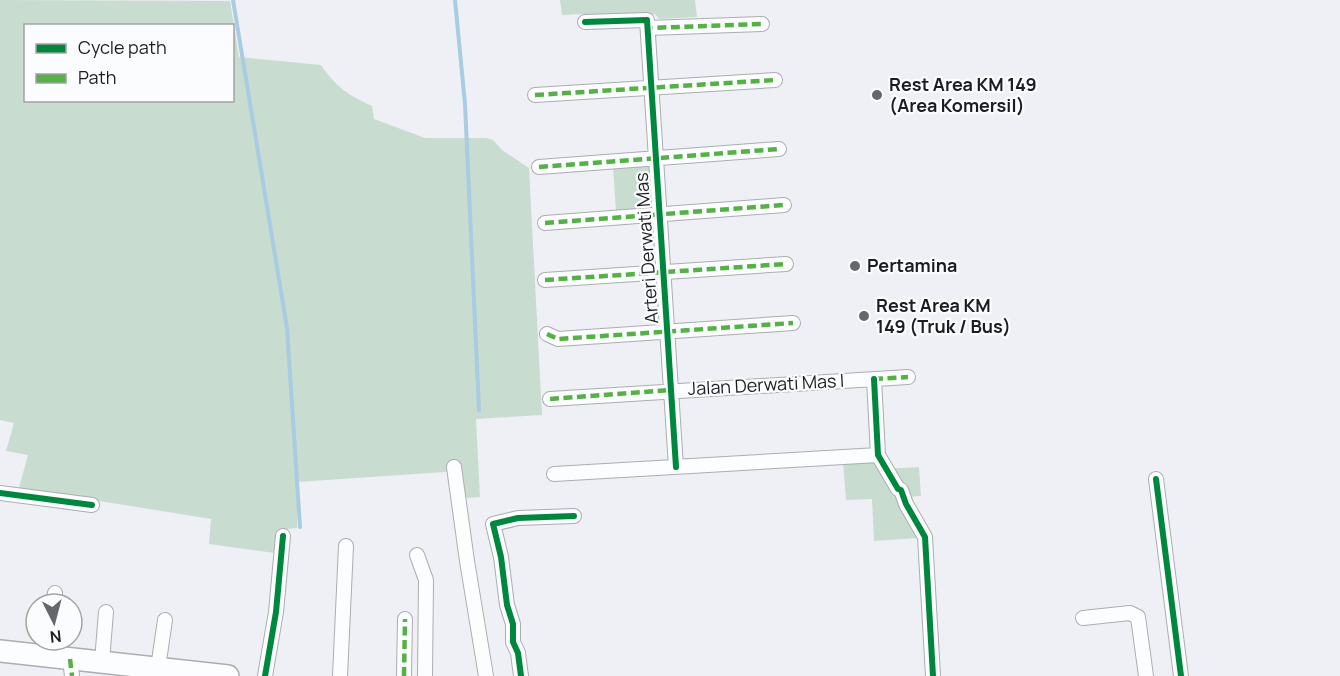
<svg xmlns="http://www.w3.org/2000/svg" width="1340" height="676" font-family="Manrope,sans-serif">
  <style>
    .green { fill: #c9dcd0; fill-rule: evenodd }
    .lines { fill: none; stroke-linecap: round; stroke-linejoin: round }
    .stream { stroke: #a9cce3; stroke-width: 4 }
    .street-casing { stroke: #acadb1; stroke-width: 16 }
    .primary-casing { stroke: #acadb1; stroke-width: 24 }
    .street { stroke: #fcfdfe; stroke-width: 14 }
    .primary { stroke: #fcfdfe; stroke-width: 21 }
    .quiet { stroke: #55b145; stroke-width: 4.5; stroke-dasharray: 9 4.5; stroke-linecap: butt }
    .cycleway-casing { stroke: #fbfcfe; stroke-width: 10 }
    .cycleway { stroke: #00873e; stroke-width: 6 }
    .poi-dot { fill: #66676b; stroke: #fbfcfe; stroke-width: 2 }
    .labels { text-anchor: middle; stroke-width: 4.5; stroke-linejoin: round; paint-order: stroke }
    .poi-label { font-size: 18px; font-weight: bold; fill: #1c1d20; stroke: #fbfcfe; text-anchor: start }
    .street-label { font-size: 18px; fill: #1c1d20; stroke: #fbfcfe }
  </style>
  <rect width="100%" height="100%" fill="#eef0f5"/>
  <!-- green -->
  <path class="green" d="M0,0L230,1L239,57L321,65C336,87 348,95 372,106L374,119L425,138H486L493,140L502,150L529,168L542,415L476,419L480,497L463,498L460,471L297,482V528L277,530L275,553L209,544L211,519L19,488L28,455L6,451L14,423L0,420ZM26,26H232V100H26Z
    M560,0H695L697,17L659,19L655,14L591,17L584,14L562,15Z
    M650,164L654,208L616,211L613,166Z
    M876,459L882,469L919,467L921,496L910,497L918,538L874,541L872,499L846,500L843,461Z"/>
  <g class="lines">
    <!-- stream -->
    <path class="stream" d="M233,0L287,328L300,527
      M455,0L465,104L479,410"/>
    <defs>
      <path id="street" d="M585,22L647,20L676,467
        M648,28L762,24
        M535,95L775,80
        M539,167L779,149
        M545,223L784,205
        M545,280L786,264
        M547,334L558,339L793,323
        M874,379L878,455L898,489L901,490L906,504L925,537L933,676
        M550,399L908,377
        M454,467L467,561L486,676
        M554,474L878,455
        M1156,479L1181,676
        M0,493L92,505
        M417,555L426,580L425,676
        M53,604L55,593
        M1083,618L1130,613L1138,617L1146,676
        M47,657L49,640
        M70,659L72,676
        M102,661L106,612
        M158,668L165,620
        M265,676L276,612L283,536
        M340,676L346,546
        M404,676L405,619
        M521,676L518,653L513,642V624L507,605L501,557L493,524L518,518L574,516"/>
      <path id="primary" d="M0,651L228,676"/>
    </defs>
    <!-- street casing -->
    <use href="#street" class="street-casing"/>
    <!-- primary casing -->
    <use href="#primary" class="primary-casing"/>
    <!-- street -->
    <use href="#street" class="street"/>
    <!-- primary -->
    <use href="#primary" class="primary"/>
    <!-- quiet -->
    <path class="quiet" d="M647,24L648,28L762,24
      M535,95L775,80
      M539,167L779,149
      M545,223L784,205
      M545,280L786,264
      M547,334L558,339L793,323
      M874,379L908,377
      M550,399L671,390
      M70,659L72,676
      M404,676L405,619"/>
    <defs>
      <path id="cycleway" d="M585,22L647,20L676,467
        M874,379L878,455L898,489L901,490L906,504L925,537L933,676
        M1156,479L1181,676
        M0,493L92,505
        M265,676L276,612L283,536
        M521,676L518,653L513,642V624L507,605L501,557L493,524L518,518L574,516"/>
    </defs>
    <!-- cycleway casing -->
    <use href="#cycleway" class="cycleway-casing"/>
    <!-- cycleway -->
    <use href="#cycleway" class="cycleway"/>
  </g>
  <!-- markers -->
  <g class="poi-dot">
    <circle cx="877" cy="95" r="6"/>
    <circle cx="855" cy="266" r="6"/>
    <circle cx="864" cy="316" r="6"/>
  </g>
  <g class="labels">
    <!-- poi labels -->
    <g class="poi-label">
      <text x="889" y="91">Rest Area KM 149<tspan x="889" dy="21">(Area Komersil)</tspan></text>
      <text x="867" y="272">Pertamina</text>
      <text x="876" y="312">Rest Area KM<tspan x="876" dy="21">149 (Truk / Bus)</tspan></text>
    </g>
    <!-- street labels -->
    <g class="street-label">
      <text transform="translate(647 248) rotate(-94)" y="6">Arteri Derwati Mas</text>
      <text transform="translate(766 385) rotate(-3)" y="6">Jalan Derwati Mas I</text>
    </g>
  </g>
  <!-- legend -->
  <rect x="24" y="24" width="210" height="78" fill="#fbfcfe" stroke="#a2a3a5" stroke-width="1.5"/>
  <rect x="36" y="44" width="30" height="9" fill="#00873e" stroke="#a2a3a5" stroke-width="1.5"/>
  <text x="78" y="54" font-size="18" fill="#1c1d20">Cycle path</text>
  <rect x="36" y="74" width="30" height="9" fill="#55b145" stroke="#a2a3a5" stroke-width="1.5"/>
  <text x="78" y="84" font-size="18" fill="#1c1d20">Path</text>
  <!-- north arrow -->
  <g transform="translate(54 622) rotate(174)"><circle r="28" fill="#fbfcfe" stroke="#a2a3a5" stroke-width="1.5"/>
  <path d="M0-4.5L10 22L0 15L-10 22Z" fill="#66676b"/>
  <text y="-9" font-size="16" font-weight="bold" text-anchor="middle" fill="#1c1d20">N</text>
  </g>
</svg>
